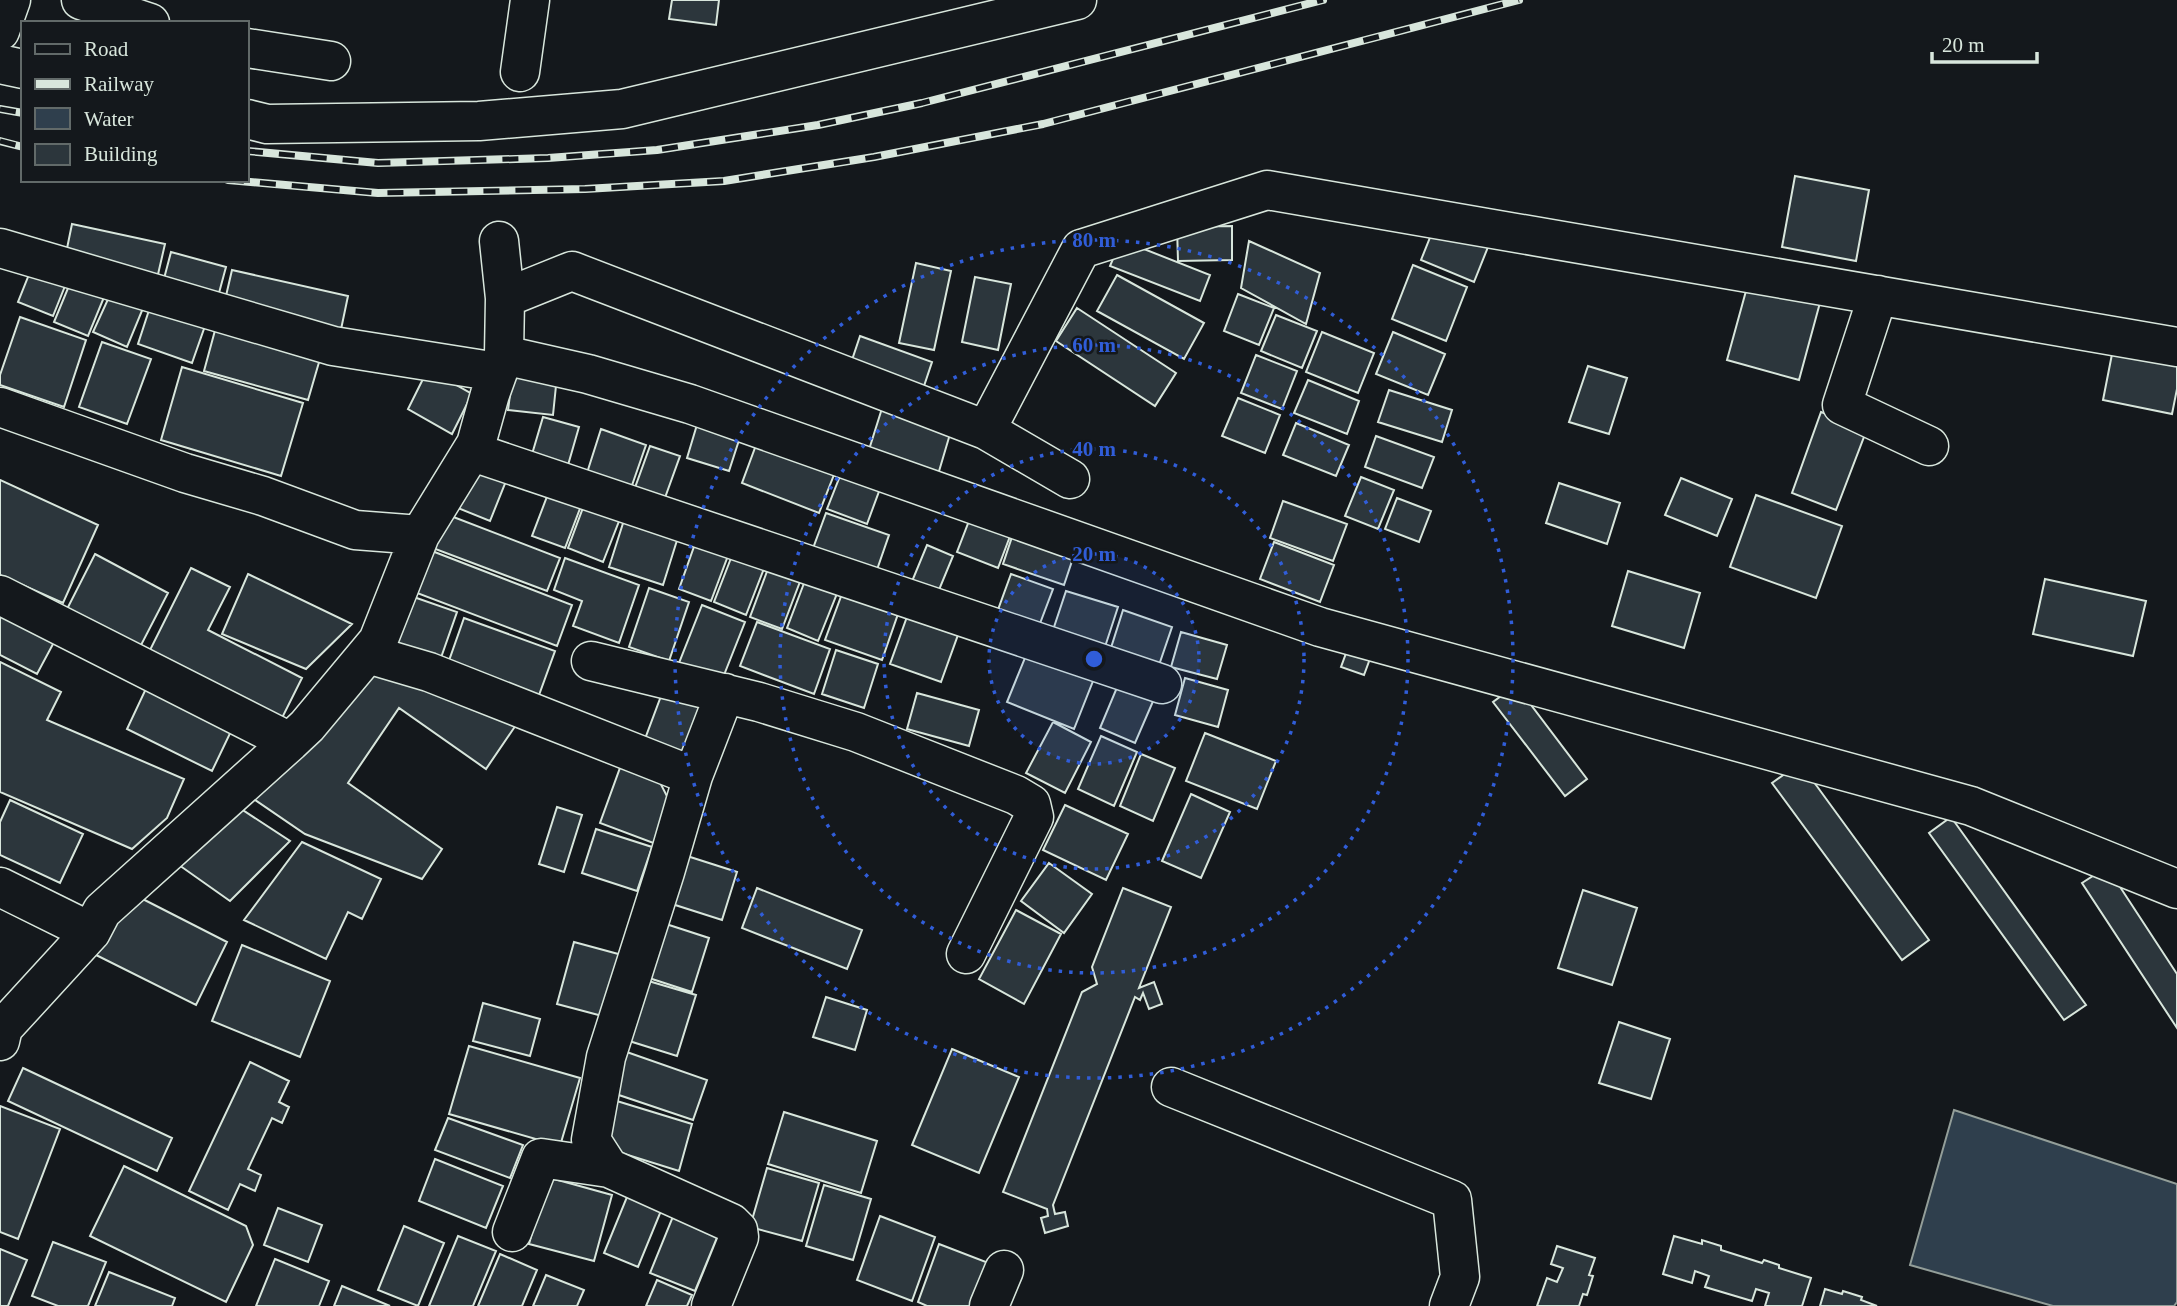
<svg xmlns="http://www.w3.org/2000/svg" width="2177" height="1306" font-family="'Times New Roman',serif">
  <style>
    .water { fill: #2f3f4d; stroke: #939e99; stroke-width: 2 }
    .building { fill: #2c363c; stroke: #d8e6dc; stroke-width: 2 }
    .lines { fill: none; stroke-linecap: round; stroke-linejoin: round }
    .minor-casing { stroke: #d8e6dc; stroke-width: 41 }
    .minor { stroke: #14181c; stroke-width: 38 }
    .rail-casing { stroke: #d8e6dc; stroke-width: 8 }
    .rail { stroke: #14181c; stroke-width: 5; stroke-dasharray: 16; stroke-linecap: butt }
    .ring { fill: none; stroke: #305dd8; stroke-width: 3.5; stroke-dasharray: 3.5 7 }
    .centre { fill: #305dd8; stroke: #14181c; stroke-width: 3.5 }
    .ring-label { font-size: 21px; text-anchor: middle; font-weight: bold; fill: #305dd8; stroke: #14181c; stroke-width: 5; stroke-linejoin: round; paint-order: stroke }
  </style>
  <rect width="100%" height="100%" fill="#14181c"/>
  <!-- water -->
  <path class="water" d="M1954,1110L2177,1184V1302L2174,1306H2053L1910,1265Z"/>
  <!-- building -->
  <path class="building" d="M672,0H719L716,25L669,19Z
    M1795,176L1869,190L1856,261L1782,247Z
    M72,224L165,244L156,283L64,263Z
    M1435,225L1488,247L1474,282L1421,260Z
    M1232,226V260L1178,261L1177,227Z
    M1121,240L1210,275L1200,301L1110,266Z
    M1249,241L1320,273L1306,324L1241,288Z
    M171,252L226,267L216,304L161,290Z
    M34,262L69,276L53,316L18,302Z
    M916,263L951,271L934,350L899,343Z
    M1413,265L1467,287L1446,341L1392,319Z
    M232,270L348,296L339,339L222,313Z
    M1117,275L1204,323L1184,359L1097,311Z
    M73,276L107,290L88,336L54,322Z
    M975,277L1011,284L998,350L962,342Z
    M1749,280L1821,299L1799,380L1727,360Z
    M114,286L146,301L127,347L93,332Z
    M1238,294L1274,308L1259,345L1224,331Z
    M151,304L206,323L192,363L138,344Z
    M1077,308L1176,373L1155,406L1056,341Z
    M1276,315L1317,331L1302,368L1261,351Z
    M20,317L86,340L64,407L0,385V375Z
    M217,323L322,352L308,400L204,371Z
    M1322,332L1374,353L1358,393L1306,372Z
    M1393,332L1445,354L1428,395L1376,374Z
    M860,336L932,362L921,395L849,369Z
    M102,342L151,359L127,424L79,407Z
    M2113,349L2177,362V389L2172,414L2103,400Z
    M1256,355L1297,371L1282,409L1241,393Z
    M1588,366L1627,378L1609,434L1569,422Z
    M182,367L303,403L281,476L161,440Z
    M428,369L472,394L452,434L408,409Z
    M513,372L557,376L553,415L508,410Z
    M1308,380L1359,401L1347,434L1294,413Z
    M1389,390L1452,410L1442,442L1378,422Z
    M1238,398L1280,415L1265,453L1222,436Z
    M884,402L953,424L937,478L867,456Z
    M1821,412L1867,429L1836,510L1792,493Z
    M543,417L579,427L566,472L530,461Z
    M699,418L742,431L729,471L687,458Z
    M1296,423L1349,445L1336,476L1283,455Z
    M601,429L646,445L630,491L586,476Z
    M1376,436L1434,457L1422,488L1365,467Z
    M759,437L837,467L819,513L742,483Z
    M650,446L680,456L662,506L632,496Z
    M471,460L508,476L490,521L453,506Z
    M842,471L881,486L867,524L827,509Z
    M1361,477L1394,490L1378,529L1345,516Z
    M1681,478L1732,499L1717,536L1665,515Z
    M0,480L98,525L63,603L0,575Z
    M1559,483L1620,503L1607,544L1546,523Z
    M551,486L584,498L565,548L532,536Z
    M1756,495L1842,526L1816,598L1730,567Z
    M587,497L623,511L603,562L568,548Z
    M1397,498L1431,511L1419,542L1385,529Z
    M1283,501L1347,524L1333,561L1270,538Z
    M974,508L1015,523L998,568L957,552Z
    M443,513L560,558L547,591L430,547Z
    M826,513L889,535L872,584L808,562Z
    M625,517L679,534L663,585L609,567Z
    M1016,525L1077,546L1064,585L1003,564Z
    M696,541L729,553L711,601L679,589Z
    M1274,542L1334,565L1320,602L1260,579Z
    M927,545L953,556L934,602L908,591Z
    M432,551L572,605L557,646L417,593Z
    M733,553L765,566L746,615L714,602Z
    M95,554L168,593L139,649L66,611Z
    M565,558L639,585L619,643L573,626L582,601L554,590Z
    M769,566L801,579L782,629L750,617Z
    M191,568L230,587L208,630L302,678L281,720L149,652Z
    M1628,571L1700,593L1684,648L1612,626Z
    M248,574L352,624L306,669L222,634Z
    M1011,574L1053,589L1036,634L995,618Z
    M806,578L838,591L818,641L787,628Z
    M2045,579L2146,601L2133,656L2033,634Z
    M649,588L689,602L669,661L629,647Z
    M843,591L899,611L882,660L825,640Z
    M1066,591L1118,607L1102,656L1050,639Z
    M408,595L457,612L437,669L388,651Z
    M0,601L60,631L37,674L0,655Z
    M702,605L745,622L722,680L679,663Z
    M1123,610L1172,627L1158,668L1110,651Z
    M908,614L959,632L941,682L890,664Z
    M464,618L555,651L535,706L445,672Z
    M757,622L830,649L814,694L740,666Z
    M1181,632L1227,645L1217,679L1171,667Z
    M1352,637L1375,645L1364,675L1341,667Z
    M1029,648L1095,676L1074,729L1007,702Z
    M836,650L878,664L864,708L822,694Z
    M380,660L516,725L486,769L399,708L348,783L442,849L422,879L305,834L242,791Z
    M0,662L61,692L47,720L184,779L167,818L132,849L0,792Z
    M1185,678L1228,690L1218,727L1175,715Z
    M150,680L235,723L212,771L127,729Z
    M667,680L706,694L681,762L642,747Z
    M1118,685L1154,699L1135,743L1100,728Z
    M1516,685L1587,779L1565,796L1493,702Z
    M917,693L979,710L969,746L907,729Z
    M1053,722L1091,742L1065,793L1026,773Z
    M1205,733L1276,761L1257,809L1186,781Z
    M1101,736L1137,752L1114,806L1078,789Z
    M625,754L650,763L671,804L656,844L600,823Z
    M1141,754L1175,768L1153,821L1120,806Z
    M1800,763L1929,940L1902,960L1772,783Z
    M1191,794L1230,812L1201,878L1162,861Z
    M10,800L83,834L60,883L0,855V822Z
    M229,801L290,841L230,901L169,858Z
    M1065,805L1128,834L1106,880L1043,850Z
    M557,807L582,815L564,872L539,864Z
    M1951,817L2086,1005L2064,1020L1929,833Z
    M596,829L652,847L637,891L582,873Z
    M302,842L381,879L362,919L348,912L326,959L244,920Z
    M684,855L737,872L722,920L669,903Z
    M1049,863L1092,894L1064,933L1021,901Z
    M2107,867L2177,974V1028L2082,883Z
    M757,888L862,930L847,969L742,928Z
    M1123,888L1171,907L1139,988L1154,982L1162,1004L1149,1009L1143,993L1140,1000L1135,997L1053,1205L1055,1214L1065,1212L1068,1226L1045,1233L1041,1218L1048,1216L1047,1209L1003,1192L1082,992L1097,984L1092,967Z
    M1583,890L1637,908L1612,985L1558,968Z
    M127,891L227,942L196,1005L96,955Z
    M1016,910L1061,934L1024,1004L979,979Z
    M666,924L709,938L692,992L649,978Z
    M574,942L622,955L606,1017L557,1004Z
    M242,945L330,981L300,1057L212,1021Z
    M645,980L696,995L677,1056L626,1040Z
    M826,997L867,1010L855,1050L813,1037Z
    M483,1003L540,1019L530,1056L473,1041Z
    M1619,1022L1670,1039L1651,1099L1599,1083Z
    M469,1046L580,1078L560,1146L449,1114Z
    M952,1049L1019,1077L979,1173L912,1145Z
    M621,1050L707,1080L693,1120L607,1091Z
    M250,1062L289,1081L279,1102L289,1107L282,1123L272,1118L248,1169L261,1175L255,1191L240,1184L228,1210L189,1191Z
    M23,1068L172,1138L157,1171L8,1101Z
    M607,1098L692,1124L679,1171L615,1151L601,1118Z
    M0,1106L60,1129L18,1239L0,1232Z
    M784,1112L877,1141L861,1193L768,1164Z
    M448,1118L523,1145L510,1178L435,1150Z
    M435,1159L503,1186L486,1228L419,1201Z
    M124,1166L246,1226L253,1245L226,1302L90,1236Z
    M767,1168L819,1183L802,1241L750,1227Z
    M547,1177L612,1195L594,1261L529,1244Z
    M824,1185L871,1199L853,1260L806,1246Z
    M629,1192L663,1206L638,1267L604,1253Z
    M278,1208L322,1225L308,1262L264,1245Z
    M676,1209L721,1228L695,1291L650,1273Z
    M880,1216L935,1237L912,1301L857,1280Z
    M404,1226L444,1243L418,1306L378,1290Z
    M458,1236L496,1251L473,1306H429Z
    M1674,1236L1702,1244V1240L1721,1246V1250L1762,1263L1764,1260L1779,1265V1268L1811,1278L1802,1306H1765L1769,1293L1756,1289L1752,1301L1705,1287L1709,1276L1695,1271L1692,1283L1663,1274Z
    M53,1242L106,1262L88,1306H58L32,1296Z
    M939,1244L999,1267L985,1306H927L918,1302Z
    M1557,1246L1595,1258L1589,1275L1593,1276L1587,1295L1583,1294L1579,1306H1537L1547,1278L1557,1282L1563,1268L1551,1264Z
    M0,1249L27,1260L8,1306H0Z
    M500,1254L537,1270L522,1306H478Z
    M275,1259L329,1281L319,1306H256Z
    M109,1272L175,1298L172,1306H95Z
    M546,1275L584,1290L577,1306H533Z
    M657,1280L692,1295L687,1306H646Z
    M342,1286L390,1306H334Z
    M1825,1289L1842,1294L1843,1291L1862,1297L1861,1300L1877,1306H1820Z"/>
  <g class="lines">
    <defs>
      <path id="minor" d="M81,0L150,23
        M0,31L11,0
        M247,48L331,61
        M0,64L23,69
        M520,72L530,0
        M247,119L267,124L479,121L622,109L1077,0
        M0,248L333,346L497,372
        M1878,295L1842,405L1929,446
        M505,298L572,271L986,430L1081,249L1267,190L2177,347
        M504,355L588,374L690,404L1320,627L1971,806L2177,889
        M0,407L185,473L263,496L355,530L420,535
        M986,430L1070,479
        M473,452L1162,684
        M0,595L290,742
        M368,654L429,672L693,776
        M591,661L759,702L856,732L1016,795L1031,804L1034,817L966,954
        M0,887L91,932
        M0,1041L3,1028L91,932L102,911L290,742L307,726L378,641L420,535L476,444L490,394L504,355L505,298L499,241
        M1171,1087L1452,1200L1460,1277L1449,1306
        M512,1232L541,1158L609,1168
        M711,1306L739,1237L738,1230L731,1223L609,1168L591,1140L606,1057L665,872L693,776L725,693
        M989,1306L1004,1270"/>
    </defs>
    <!-- minor casing -->
    <use href="#minor" class="minor-casing"/>
    <!-- minor -->
    <use href="#minor" class="minor"/>
    <defs>
      <path id="rail" d="M0,109L23,113
        M0,141L23,147
        M247,151L378,163L548,158L657,150L818,125L922,103L1323,0
        M228,180L378,193L585,189L724,181L874,157L1043,124L1519,0"/>
    </defs>
    <!-- rail casing -->
    <use href="#rail" class="rail-casing"/>
    <!-- rail -->
    <use href="#rail" class="rail"/>
  </g>
  <!-- distance rings -->
  <circle cx="1094" cy="659" r="105" fill="#305dd8" fill-opacity=".12"/>
  <g class="ring">
    <circle cx="1094" cy="659" r="105"/>
    <circle cx="1094" cy="659" r="210"/>
    <circle cx="1094" cy="659" r="314"/>
    <circle cx="1094" cy="659" r="419"/>
  </g>
  <circle cx="1094" cy="659" r="10" class="centre"/>
  <g class="ring-label">
    <text x="1094" y="247">80 m</text>
    <text x="1094" y="352">60 m</text>
    <text x="1094" y="456">40 m</text>
    <text x="1094" y="561">20 m</text>
  </g>
  <!-- legend -->
  <rect x="21" y="21" width="228" height="161" fill="#14181c" stroke="#626a69" stroke-width="2"/>
  <rect x="35" y="44" width="35" height="10" fill="#14181c" stroke="#626a69" stroke-width="2"/>
  <text x="84" y="56" font-size="21" fill="#d8e6dc">Road</text>
  <rect x="35" y="79" width="35" height="10" fill="#d8e6dc" stroke="#626a69" stroke-width="2"/>
  <text x="84" y="91" font-size="21" fill="#d8e6dc">Railway</text>
  <rect x="35" y="108" width="35" height="21" fill="#2f3f4d" stroke="#626a69" stroke-width="2"/>
  <text x="84" y="126" font-size="21" fill="#d8e6dc">Water</text>
  <rect x="35" y="144" width="35" height="21" fill="#2c363c" stroke="#626a69" stroke-width="2"/>
  <text x="84" y="161" font-size="21" fill="#d8e6dc">Building</text>
  <!-- scale -->
  <path d="M1932 52v10h105v-10" fill="none" stroke="#d8e6dc" stroke-width="3.5"/>
  <text x="1942" y="52" font-size="21" fill="#d8e6dc" stroke="#14181c" stroke-width="5" paint-order="stroke">20 m</text>
</svg>
